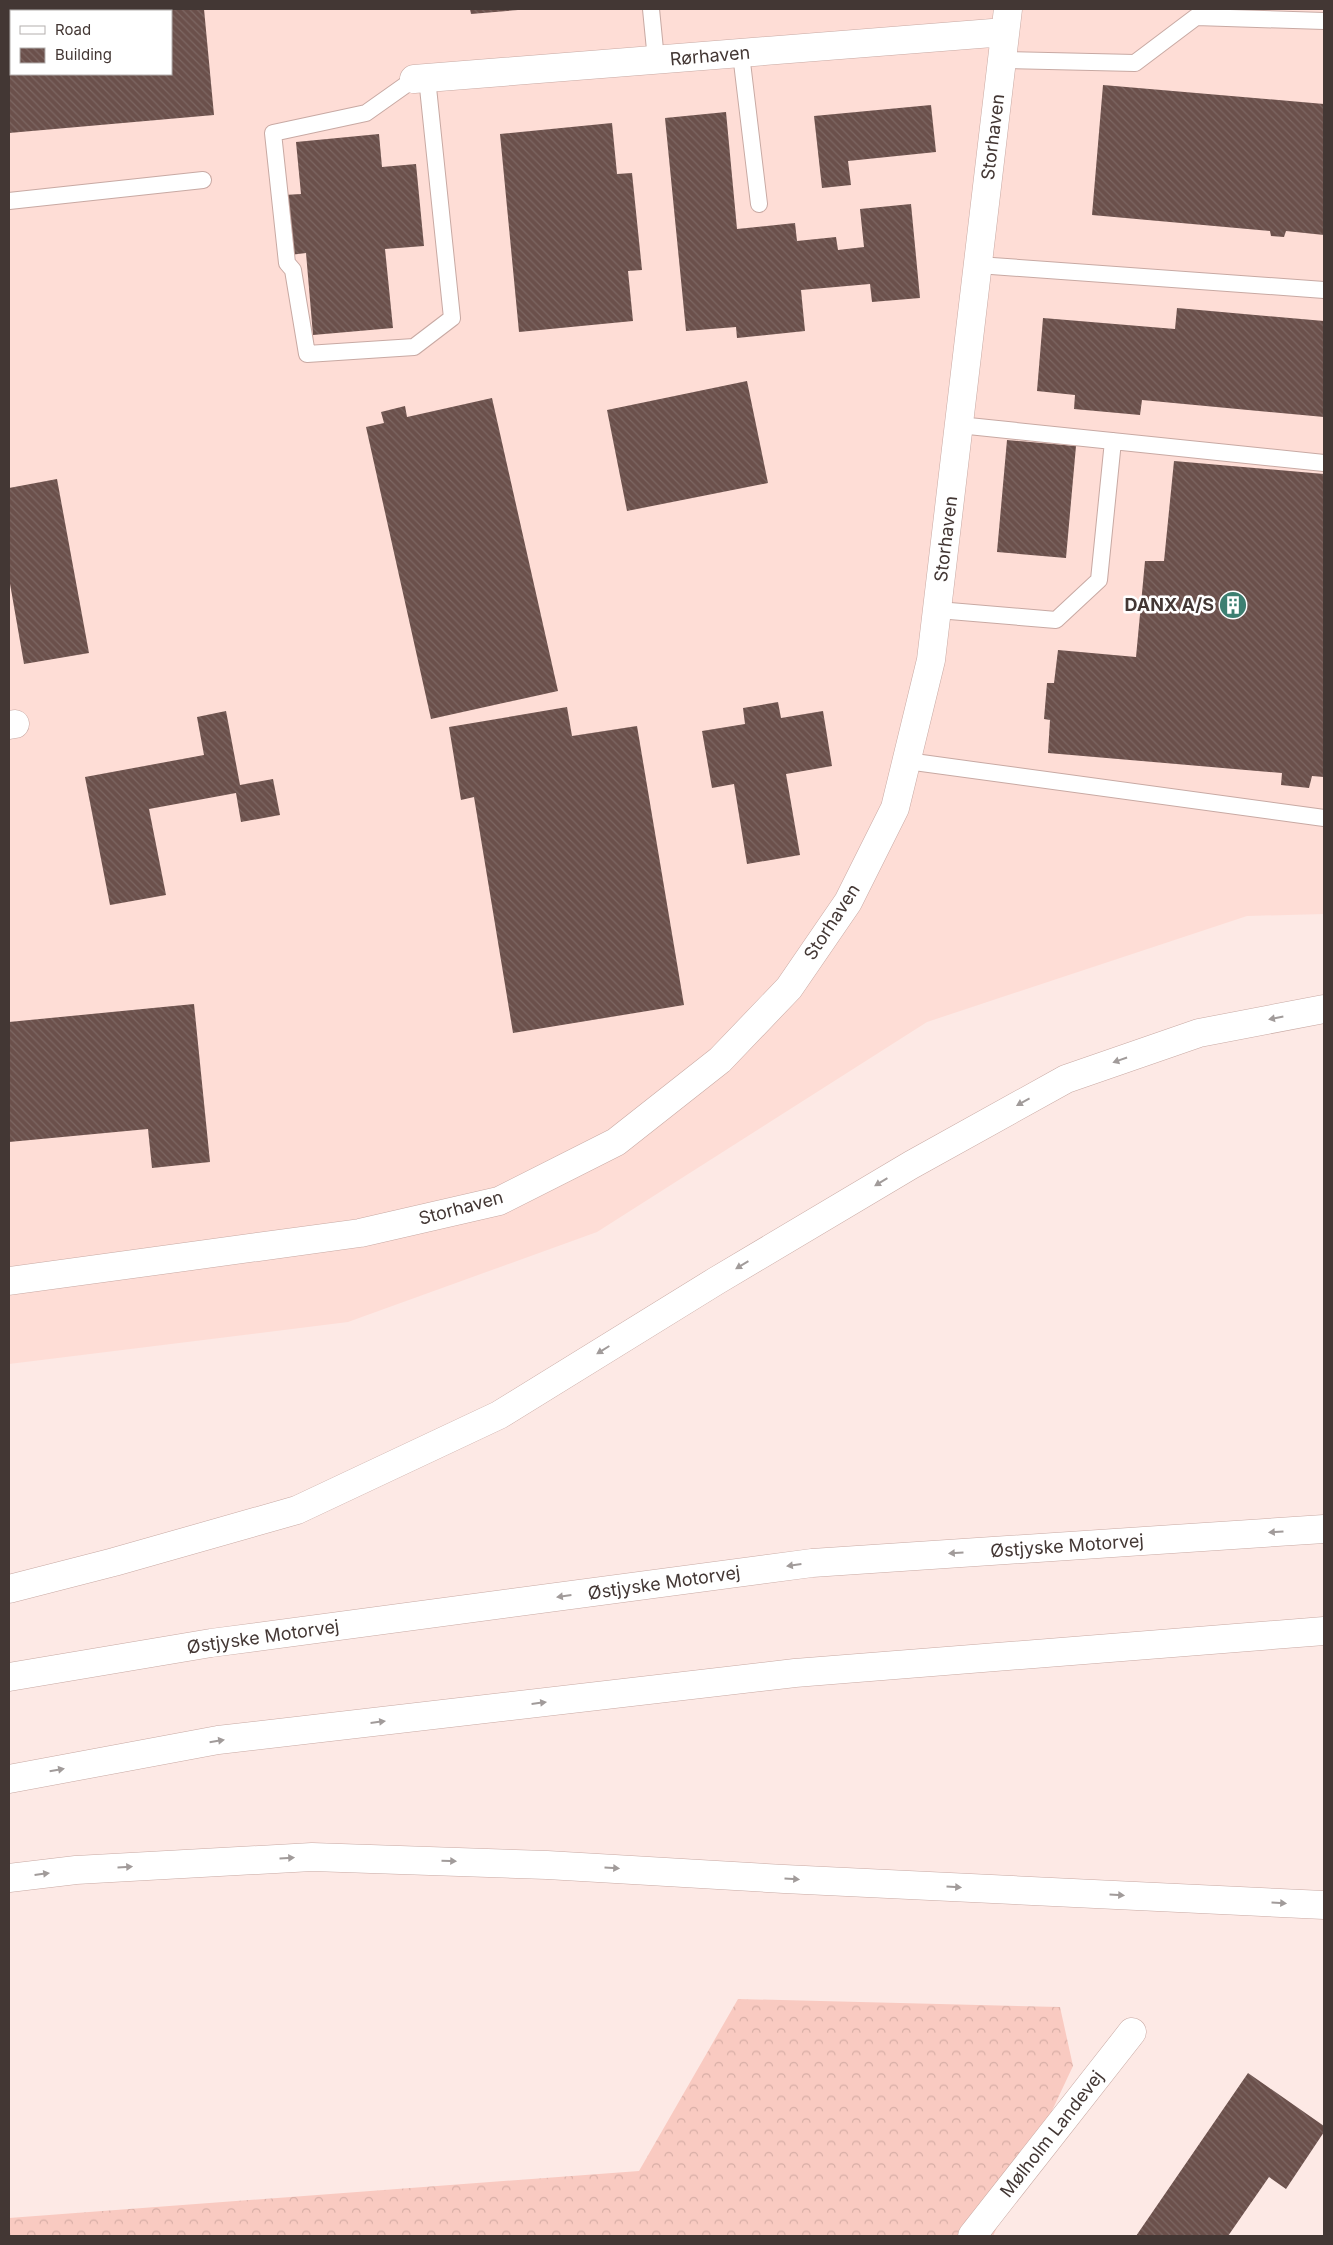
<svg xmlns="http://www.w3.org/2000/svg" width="1333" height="2245" font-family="Inter,sans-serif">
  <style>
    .built { fill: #feddd6; fill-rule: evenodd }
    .forest { fill: url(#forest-crowns) }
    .building { fill: url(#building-back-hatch); fill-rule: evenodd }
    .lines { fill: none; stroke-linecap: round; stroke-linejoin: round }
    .service-casing { stroke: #c8a9a3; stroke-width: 18 }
    .minor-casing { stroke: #c8a9a3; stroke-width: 29 }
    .motorway-casing { stroke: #c8a9a3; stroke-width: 29 }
    .service { stroke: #fff; stroke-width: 16 }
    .minor { stroke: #fff; stroke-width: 28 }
    .motorway { stroke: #fff; stroke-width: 28 }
    .oneway { fill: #a19b9a }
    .labels { text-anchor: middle; stroke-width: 5; stroke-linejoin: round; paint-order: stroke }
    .street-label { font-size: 18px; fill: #433734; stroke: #fff }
    .poi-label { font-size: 18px; font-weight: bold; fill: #433734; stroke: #fff; text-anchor: end }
  </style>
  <defs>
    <pattern id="forest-crowns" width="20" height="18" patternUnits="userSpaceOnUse" patternTransform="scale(1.25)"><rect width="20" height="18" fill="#f9cac1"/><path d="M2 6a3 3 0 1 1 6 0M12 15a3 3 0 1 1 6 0" fill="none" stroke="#d7aea6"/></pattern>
    <pattern id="building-back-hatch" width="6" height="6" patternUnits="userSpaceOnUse" patternTransform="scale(1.25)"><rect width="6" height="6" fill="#6b504b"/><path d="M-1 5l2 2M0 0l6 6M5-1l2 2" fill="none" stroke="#7d6763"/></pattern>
  </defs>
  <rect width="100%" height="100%" fill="#fde9e5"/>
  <!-- built -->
  <path class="built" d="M9,9H1324V914L1247,916L927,1022L597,1232L348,1322L9,1364ZM11,11H171V74H11Z"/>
  <!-- forest -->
  <path class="forest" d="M738,1999L1060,2007L1073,2066L993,2236H9V2218L639,2171Z"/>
  <!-- building -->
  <path class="building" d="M9,9H204L214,115L9,133ZM11,11H171V74H11Z
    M470,9H518V10L471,14Z
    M1103,85L1324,104V235L1286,231L1284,237L1271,236L1270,231L1092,215Z
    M931,105L936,152L848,161L851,185L822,188L814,116Z
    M726,112L737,229L795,223L797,241L836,237L838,250L864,247L860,209L911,204L920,298L872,302L870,284L801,290L805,331L737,338L736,327L686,331L665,118Z
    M612,123L617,174L632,173L642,270L628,271L633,321L519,332L500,134Z
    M379,134L382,167L416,164L424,246L385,249L393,328L313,335L306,253L290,255L284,195L301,194L296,142Z
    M1177,308L1324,321V417L1142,400L1140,415L1074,409L1075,395L1037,391L1043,318L1175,329Z
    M747,381L768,483L627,511L607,410Z
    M492,398L558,691L431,719L366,427L384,423L381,412L405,406L407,417Z
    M1007,440L1076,446L1066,558L997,552Z
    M1174,461L1324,474V777L1312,776L1309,788L1281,785L1282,773L1048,753L1050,720L1044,719L1047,683H1054L1058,650L1136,657L1145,561H1164Z
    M57,479L89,653L24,664L9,578V488Z
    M778,702L781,718L823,711L832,766L786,774L800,855L747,864L734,784L712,788L702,731L745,724L743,708Z
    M567,707L572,736L637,726L684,1005L513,1033L474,797L461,800L449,727Z
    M226,711L240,785L273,779L280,815L241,822L236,793L149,809L166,895L110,905L85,777L204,755L197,717Z
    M194,1004L210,1162L152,1168L148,1129L9,1142V1022Z
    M1248,2073L1324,2126V2132L1286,2189L1269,2177L1228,2236H1136Z"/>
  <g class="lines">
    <defs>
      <path id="service" d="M651,9L656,60
        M741,54L759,204
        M1002,60L1135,63L1196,17L1324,21
        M414,79L366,113L273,133L287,263L293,270L307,354L414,347L452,318L427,78
        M9,201L203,180
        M978,265L1324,290
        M959,425L1324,463
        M938,610L1056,620L1099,580L1113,441
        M907,761L1324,818"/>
      <path id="minor" d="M414,79L1005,32
        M9,725L15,724
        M9,1281L360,1233L499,1201L616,1142L720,1060L789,988L848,902L895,808L931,660L1008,9
        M972,2236L1132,2032"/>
      <path id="motorway" d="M9,1589L114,1562L297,1510L499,1415L716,1281L911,1165L1066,1079L1199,1033L1324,1009
        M9,1677L211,1643L812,1563L1324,1529
        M9,1779L218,1740L795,1673L1324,1631
        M9,1878L76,1870L312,1857L547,1865L784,1879L1324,1905"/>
    </defs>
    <!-- service casing -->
    <use href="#service" class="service-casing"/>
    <!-- minor casing -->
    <use href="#minor" class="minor-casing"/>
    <!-- motorway casing -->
    <use href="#motorway" class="motorway-casing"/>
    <!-- service -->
    <use href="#service" class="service"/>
    <!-- minor -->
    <use href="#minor" class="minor"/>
    <!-- motorway -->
    <use href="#motorway" class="motorway"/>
  </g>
  <!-- one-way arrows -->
  <defs><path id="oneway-solid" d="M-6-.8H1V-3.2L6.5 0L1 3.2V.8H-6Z" transform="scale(1.25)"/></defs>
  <g class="oneway">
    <use href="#oneway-solid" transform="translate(1276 1018) rotate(169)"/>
    <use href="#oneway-solid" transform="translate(1120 1060) rotate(161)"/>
    <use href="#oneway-solid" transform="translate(1023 1102) rotate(151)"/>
    <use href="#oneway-solid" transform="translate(881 1182) rotate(149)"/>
    <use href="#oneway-solid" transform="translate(742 1265) rotate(149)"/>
    <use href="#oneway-solid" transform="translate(603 1350) rotate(148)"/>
    <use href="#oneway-solid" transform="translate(1276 1532) rotate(176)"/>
    <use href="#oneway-solid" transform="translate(956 1553) rotate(176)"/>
    <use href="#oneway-solid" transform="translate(794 1565) rotate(172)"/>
    <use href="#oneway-solid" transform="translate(564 1596) rotate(172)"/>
    <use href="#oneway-solid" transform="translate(539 1703) rotate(-7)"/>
    <use href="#oneway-solid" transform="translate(378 1722) rotate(-7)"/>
    <use href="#oneway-solid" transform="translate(217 1741) rotate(-9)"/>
    <use href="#oneway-solid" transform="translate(57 1770) rotate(-10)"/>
    <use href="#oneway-solid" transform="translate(287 1858) rotate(-3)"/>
    <use href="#oneway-solid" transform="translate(449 1861) rotate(2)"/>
    <use href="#oneway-solid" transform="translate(125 1867) rotate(-3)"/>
    <use href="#oneway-solid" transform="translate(612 1868) rotate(3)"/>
    <use href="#oneway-solid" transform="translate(42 1874) rotate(-7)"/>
    <use href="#oneway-solid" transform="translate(792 1879) rotate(3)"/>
    <use href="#oneway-solid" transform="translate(954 1887) rotate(3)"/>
    <use href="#oneway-solid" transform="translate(1117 1895) rotate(3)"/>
    <use href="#oneway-solid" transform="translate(1279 1903) rotate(3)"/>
  </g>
  <!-- icons -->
  <defs>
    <symbol id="building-disc" viewBox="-11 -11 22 22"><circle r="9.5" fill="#3c7f71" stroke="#fff"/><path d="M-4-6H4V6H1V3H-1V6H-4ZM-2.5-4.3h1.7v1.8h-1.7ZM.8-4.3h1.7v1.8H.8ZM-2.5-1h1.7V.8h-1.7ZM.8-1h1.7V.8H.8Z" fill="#fff"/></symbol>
  </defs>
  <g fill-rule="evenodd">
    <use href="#building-disc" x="1217" y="589" width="32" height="32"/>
  </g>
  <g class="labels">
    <!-- street labels -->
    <g class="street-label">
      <text transform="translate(710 56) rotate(-5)" y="6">Rørhaven</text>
      <text transform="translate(993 137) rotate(-83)" y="6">Storhaven</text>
      <text transform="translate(946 539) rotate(-83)" y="6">Storhaven</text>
      <text transform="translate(832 922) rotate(-57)" y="6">Storhaven</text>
      <text transform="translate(461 1208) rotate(-15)" y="6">Storhaven</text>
      <text transform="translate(1067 1546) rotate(-4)" y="6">Østjyske Motorvej</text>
      <text transform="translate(664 1583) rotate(-8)" y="6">Østjyske Motorvej</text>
      <text transform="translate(263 1637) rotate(-8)" y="6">Østjyske Motorvej</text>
      <text transform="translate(1052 2134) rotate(-52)" y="6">Mølholm Landevej</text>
    </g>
    <!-- poi labels -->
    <g class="poi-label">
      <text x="1214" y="611">DANX A/S</text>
    </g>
  </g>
  <!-- border -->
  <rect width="1333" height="2245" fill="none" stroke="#433734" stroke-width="20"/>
  <!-- legend -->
  <rect x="10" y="10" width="162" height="65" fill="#ffffff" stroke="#b4afae"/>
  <rect x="20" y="26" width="25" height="8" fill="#ffffff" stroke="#b4afae"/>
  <text x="55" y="35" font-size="15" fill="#433734">Road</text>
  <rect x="20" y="48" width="25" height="15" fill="url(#building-back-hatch)" stroke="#b4afae"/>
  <text x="55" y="60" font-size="15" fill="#433734">Building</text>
</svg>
